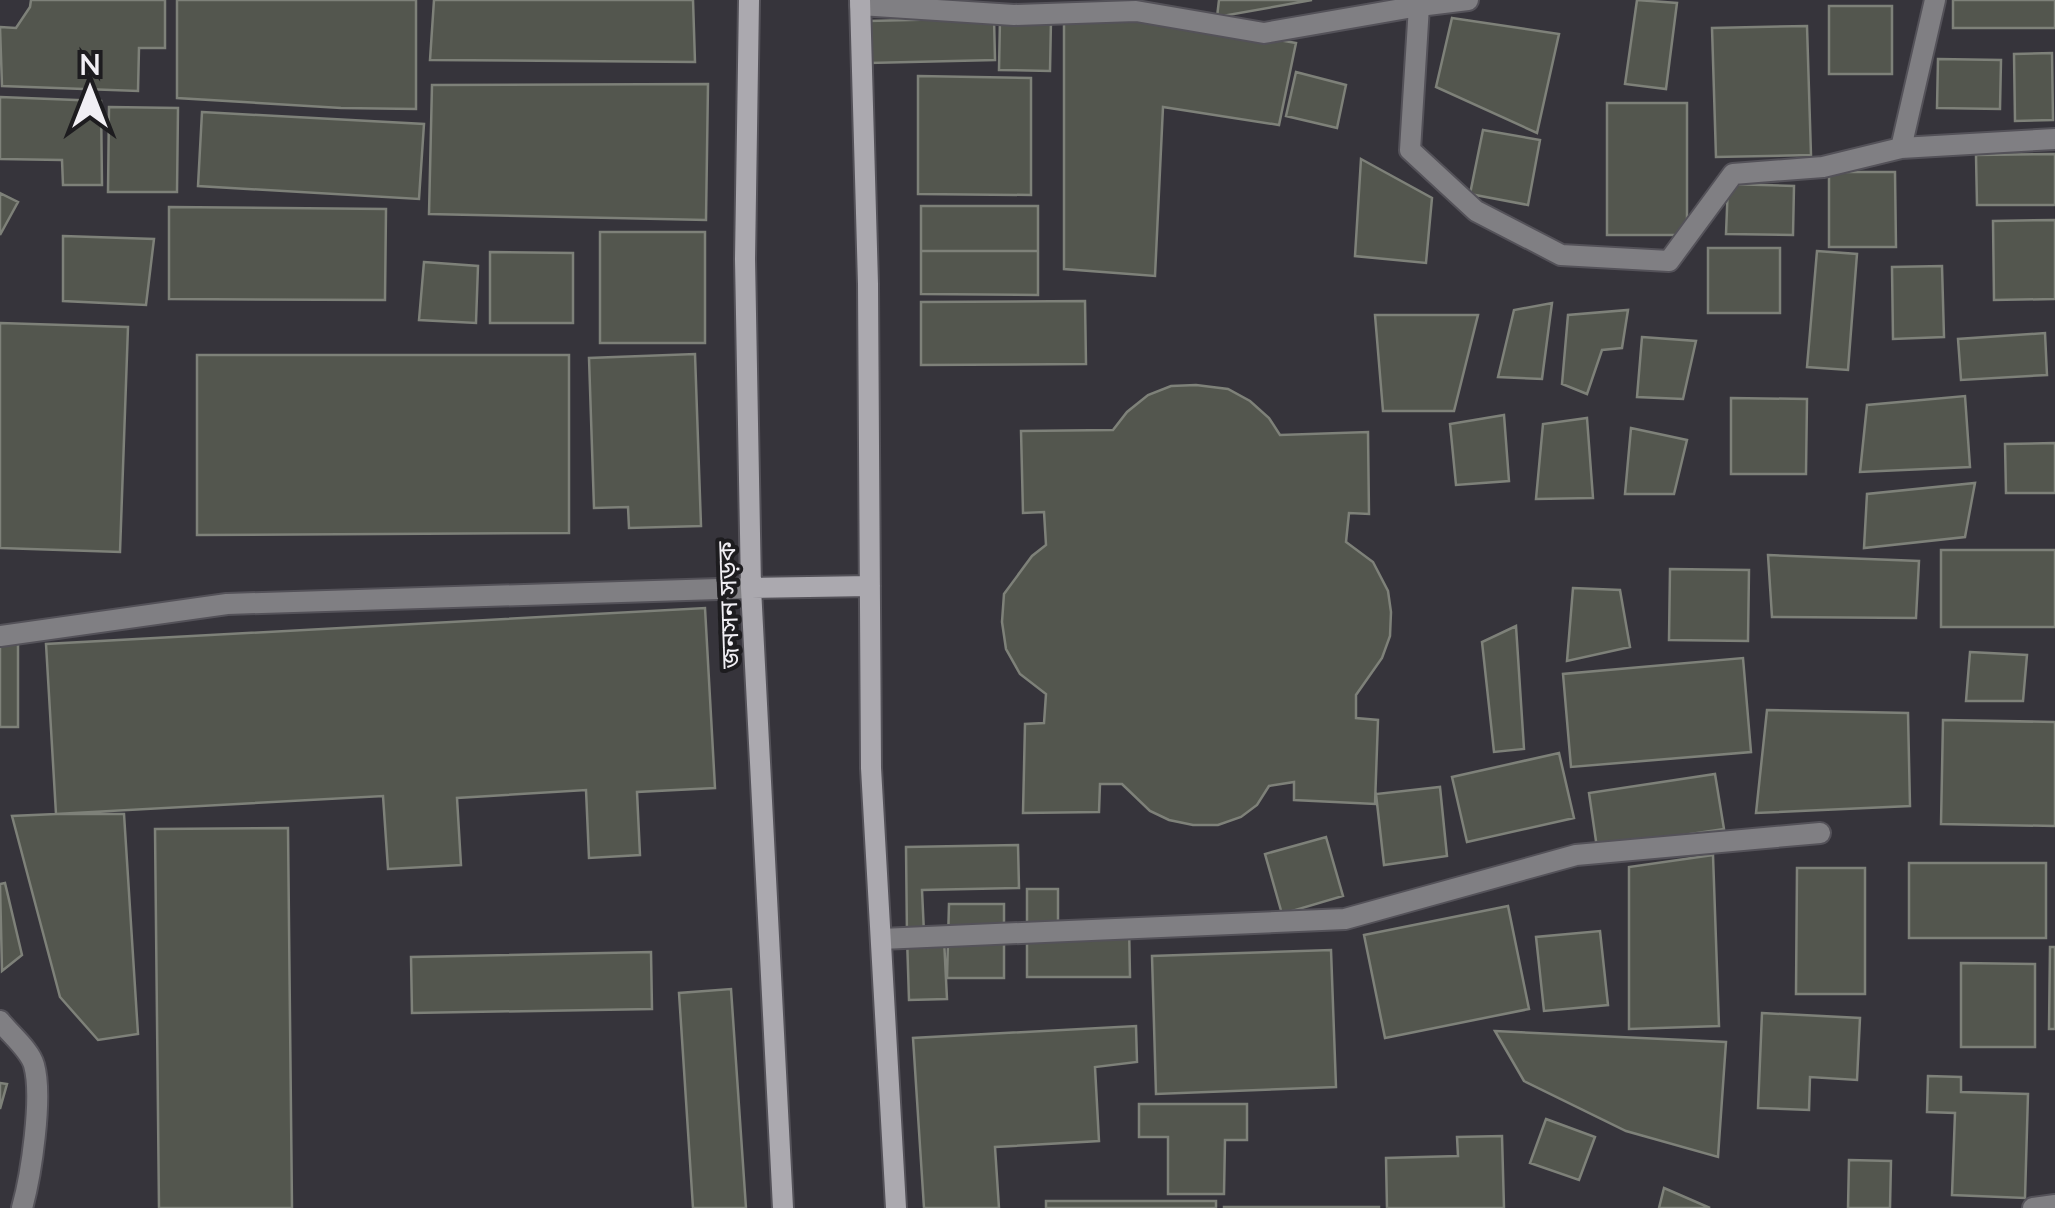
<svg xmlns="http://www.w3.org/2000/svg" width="2055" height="1208" font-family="Lato,'Noto Sans Bengali',sans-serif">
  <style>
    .building { fill: #53564e; stroke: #7e8179; stroke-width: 2.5 }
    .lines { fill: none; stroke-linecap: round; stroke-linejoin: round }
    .lane-casing { stroke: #545259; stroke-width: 24 }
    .street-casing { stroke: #545259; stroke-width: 24 }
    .secondary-casing { stroke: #545259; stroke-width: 24 }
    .lane { stroke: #807f83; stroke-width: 20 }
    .street { stroke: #807f83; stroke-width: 20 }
    .secondary { stroke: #aba9af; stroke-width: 20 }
    .labels { text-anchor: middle; stroke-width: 8; stroke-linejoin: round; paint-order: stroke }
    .street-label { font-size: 25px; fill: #f1eff4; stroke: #1d1c1f }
  </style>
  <rect width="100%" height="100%" fill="#36343b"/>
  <!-- building -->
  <path class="building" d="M31,0H165V48H139L138,91L2,86L0,27L16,28L30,7Z
    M177,0H416V109L341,108L177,98Z
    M434,0H693L695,62L430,60Z
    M1219,0H1312L1217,17Z
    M1637,0L1677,3L1666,89L1625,84Z
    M1953,0H2055V28H1953Z
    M1829,6H1892V74H1829Z
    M994,18L995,60L869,63L868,21Z
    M1156,18L1296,43L1279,125L1163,107L1155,276L1064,269V21Z
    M1452,18L1559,34L1537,133L1436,87Z
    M1000,19L1051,20L1050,71L999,70Z
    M1807,26L1811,155L1716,157L1712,28Z
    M2052,53L2053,120L2015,121L2014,54Z
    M1938,59L2001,60L2000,109L1937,108Z
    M1296,72L1346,85L1337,128L1286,116Z
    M918,76L1031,78V195L918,194Z
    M708,84L706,220L429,214L432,85Z
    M0,97L101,101L102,185H63L62,160L0,159Z
    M1607,103H1687V235H1607Z
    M109,107L178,108L177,192H108Z
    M202,112L424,124L419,199L198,186Z
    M1483,130L1540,140L1528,205L1470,194Z
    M2055,154V205H1977L1976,155Z
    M1361,159L1432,198L1426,263L1355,256Z
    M1829,172H1895L1896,247H1829Z
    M1728,184L1794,186L1793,235L1726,234Z
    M0,193L18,202L0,235Z
    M921,206H1038V251H921Z
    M169,207L386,209L385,300L169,299Z
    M2055,220V299L1994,300L1993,221Z
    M600,232H705V343H600Z
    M63,236L154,239L146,305L63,301Z
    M1708,248H1780V313H1708Z
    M921,251H1038V295L921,294Z
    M1817,251L1857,254L1848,370L1807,367Z
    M490,252L573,253V323H490Z
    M424,262L478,266L476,323L419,320Z
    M1942,266L1944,337L1893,339L1892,267Z
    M1085,301L1086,364L921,365V302Z
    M1552,303L1542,379L1498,377L1514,310Z
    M1628,310L1622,348L1602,350L1587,394L1562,384L1568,315Z
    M1375,315H1478L1454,411H1383Z
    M0,323L128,327L120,552L0,548Z
    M2045,333L2047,375L1961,380L1958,339Z
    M1642,337L1696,341L1683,399L1637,397Z
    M695,354L701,526L629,528L628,507L594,508L589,358Z
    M197,355H569V533L197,535Z
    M1196,385L1228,389L1250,401L1269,418L1280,435L1368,432L1369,514L1349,513L1346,542L1373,562L1388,591L1391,612L1390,636L1382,658L1356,695V718L1378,720L1375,804L1294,800V782L1269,786L1257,805L1241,817L1218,825H1193L1169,820L1150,811L1122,784H1100L1099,812L1023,813L1025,724L1044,723L1046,694L1020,674L1006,649L1002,622L1004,594L1032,556L1046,545L1044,512L1023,513L1021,431L1113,430L1127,412L1148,395L1171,386Z
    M1965,396L1970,467L1860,472L1867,405Z
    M1731,398L1807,399L1806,474H1731Z
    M1504,415L1509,481L1456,485L1450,424Z
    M1587,418L1593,498L1536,499L1543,424Z
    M1631,428L1687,440L1674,494H1625Z
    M2055,443V493H2006L2005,444Z
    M1975,483L1965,537L1864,548L1867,494Z
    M1941,550H2055V627H1941Z
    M1768,555L1919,561L1916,618L1772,617Z
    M1670,569L1749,570L1748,641L1669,640Z
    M1573,588L1620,590L1630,647L1567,661Z
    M705,608L715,788L637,792L640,855L589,858L586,790L457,798L461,865L388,869L383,796L56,814L46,644Z
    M1516,626L1524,749L1494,752L1482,642Z
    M0,638H18V727H0Z
    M1970,652L2027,655L2023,701H1966Z
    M1743,658L1751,752L1571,767L1563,674Z
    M1767,710L1908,713L1910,806L1756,813Z
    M1943,720L2055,722V826L1941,824Z
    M1559,753L1574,818L1467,842L1452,777Z
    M1715,774L1724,829L1597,848L1589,793Z
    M1440,787L1447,856L1384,865L1376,794Z
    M56,814H124L138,1034L98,1040L60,997L12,816Z
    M288,828L292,1208H159L155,829Z
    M1326,837L1343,896L1282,914L1265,854Z
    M1018,845L1019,888L922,890L924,933L907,937L906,847Z
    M1713,855L1719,1026L1629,1029V867Z
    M1909,863H2046V938H1909Z
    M1797,868H1865V994H1796Z
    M5,883L22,955L2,971L0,884Z
    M1027,889H1058V923L1129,924L1130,977H1027Z
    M949,904H1004V978H947Z
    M1508,906L1529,1009L1385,1038L1364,935Z
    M1600,931L1608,1005L1544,1011L1536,937Z
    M907,937L944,939L947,999L909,1000Z
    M2050,947H2055V1029H2049Z
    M1331,950L1336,1087L1156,1094L1152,956Z
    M651,952L652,1009L412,1013L411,957Z
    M1961,963L2035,964V1047H1961Z
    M731,989L746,1208H693L679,993Z
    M1762,1013L1860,1018L1857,1080L1810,1077L1809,1110L1758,1108Z
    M1136,1026L1137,1062L1095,1067L1099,1141L995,1147L999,1208H924L913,1038Z
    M1495,1031L1726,1042L1718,1157L1626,1131L1524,1081Z
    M1928,1076L1961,1077V1092L2028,1094L2025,1198L1952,1195L1955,1113L1927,1112Z
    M0,1083L7,1084L0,1109Z
    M1139,1104H1247V1140H1225L1224,1194H1168V1137H1139Z
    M1546,1119L1595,1137L1579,1180L1530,1163Z
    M1502,1136L1504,1208H1387L1386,1158L1458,1156L1457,1137Z
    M1849,1160L1891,1161L1890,1208H1848Z
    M1664,1188L1710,1208H1659Z
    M1046,1201H1216V1208H1046Z
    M1224,1207H1379V1208H1224Z"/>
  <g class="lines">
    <defs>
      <path id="lane" d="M0,636L227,604L751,588"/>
      <path id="street" d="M860,5L1014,15L1136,11L1264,33L1419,6L1410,150L1476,211L1561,255L1669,261L1733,174L1823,167L1901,148L2055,139
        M1419,6L1468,0
        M1901,148L1935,0
        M881,939L1345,919L1576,855L1820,833
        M0,1021C10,1034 30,1050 34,1065C43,1097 31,1176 22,1208
        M2033,1208L2055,1205"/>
      <path id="secondary" d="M749,0L745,259L751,588L783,1208
        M860,0L868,284L871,768L896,1208
        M751,588L870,586"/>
    </defs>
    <!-- lane casing -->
    <use href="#lane" class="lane-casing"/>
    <!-- street casing -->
    <use href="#street" class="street-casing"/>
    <!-- secondary casing -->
    <use href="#secondary" class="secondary-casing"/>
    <!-- lane -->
    <use href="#lane" class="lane"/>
    <!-- street -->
    <use href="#street" class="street"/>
    <!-- secondary -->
    <use href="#secondary" class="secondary"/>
  </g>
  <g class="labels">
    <!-- street labels -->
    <g class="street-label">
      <text transform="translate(728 605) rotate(-92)" y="9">জনসন সড়ক</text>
    </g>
  </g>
  <!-- north arrow -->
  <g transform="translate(90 90)" stroke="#1d1c1f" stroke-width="8" paint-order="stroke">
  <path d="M0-8L18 38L0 25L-18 38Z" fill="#f1eff4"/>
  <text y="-15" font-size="28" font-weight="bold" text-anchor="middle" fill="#f1eff4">N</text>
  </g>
</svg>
